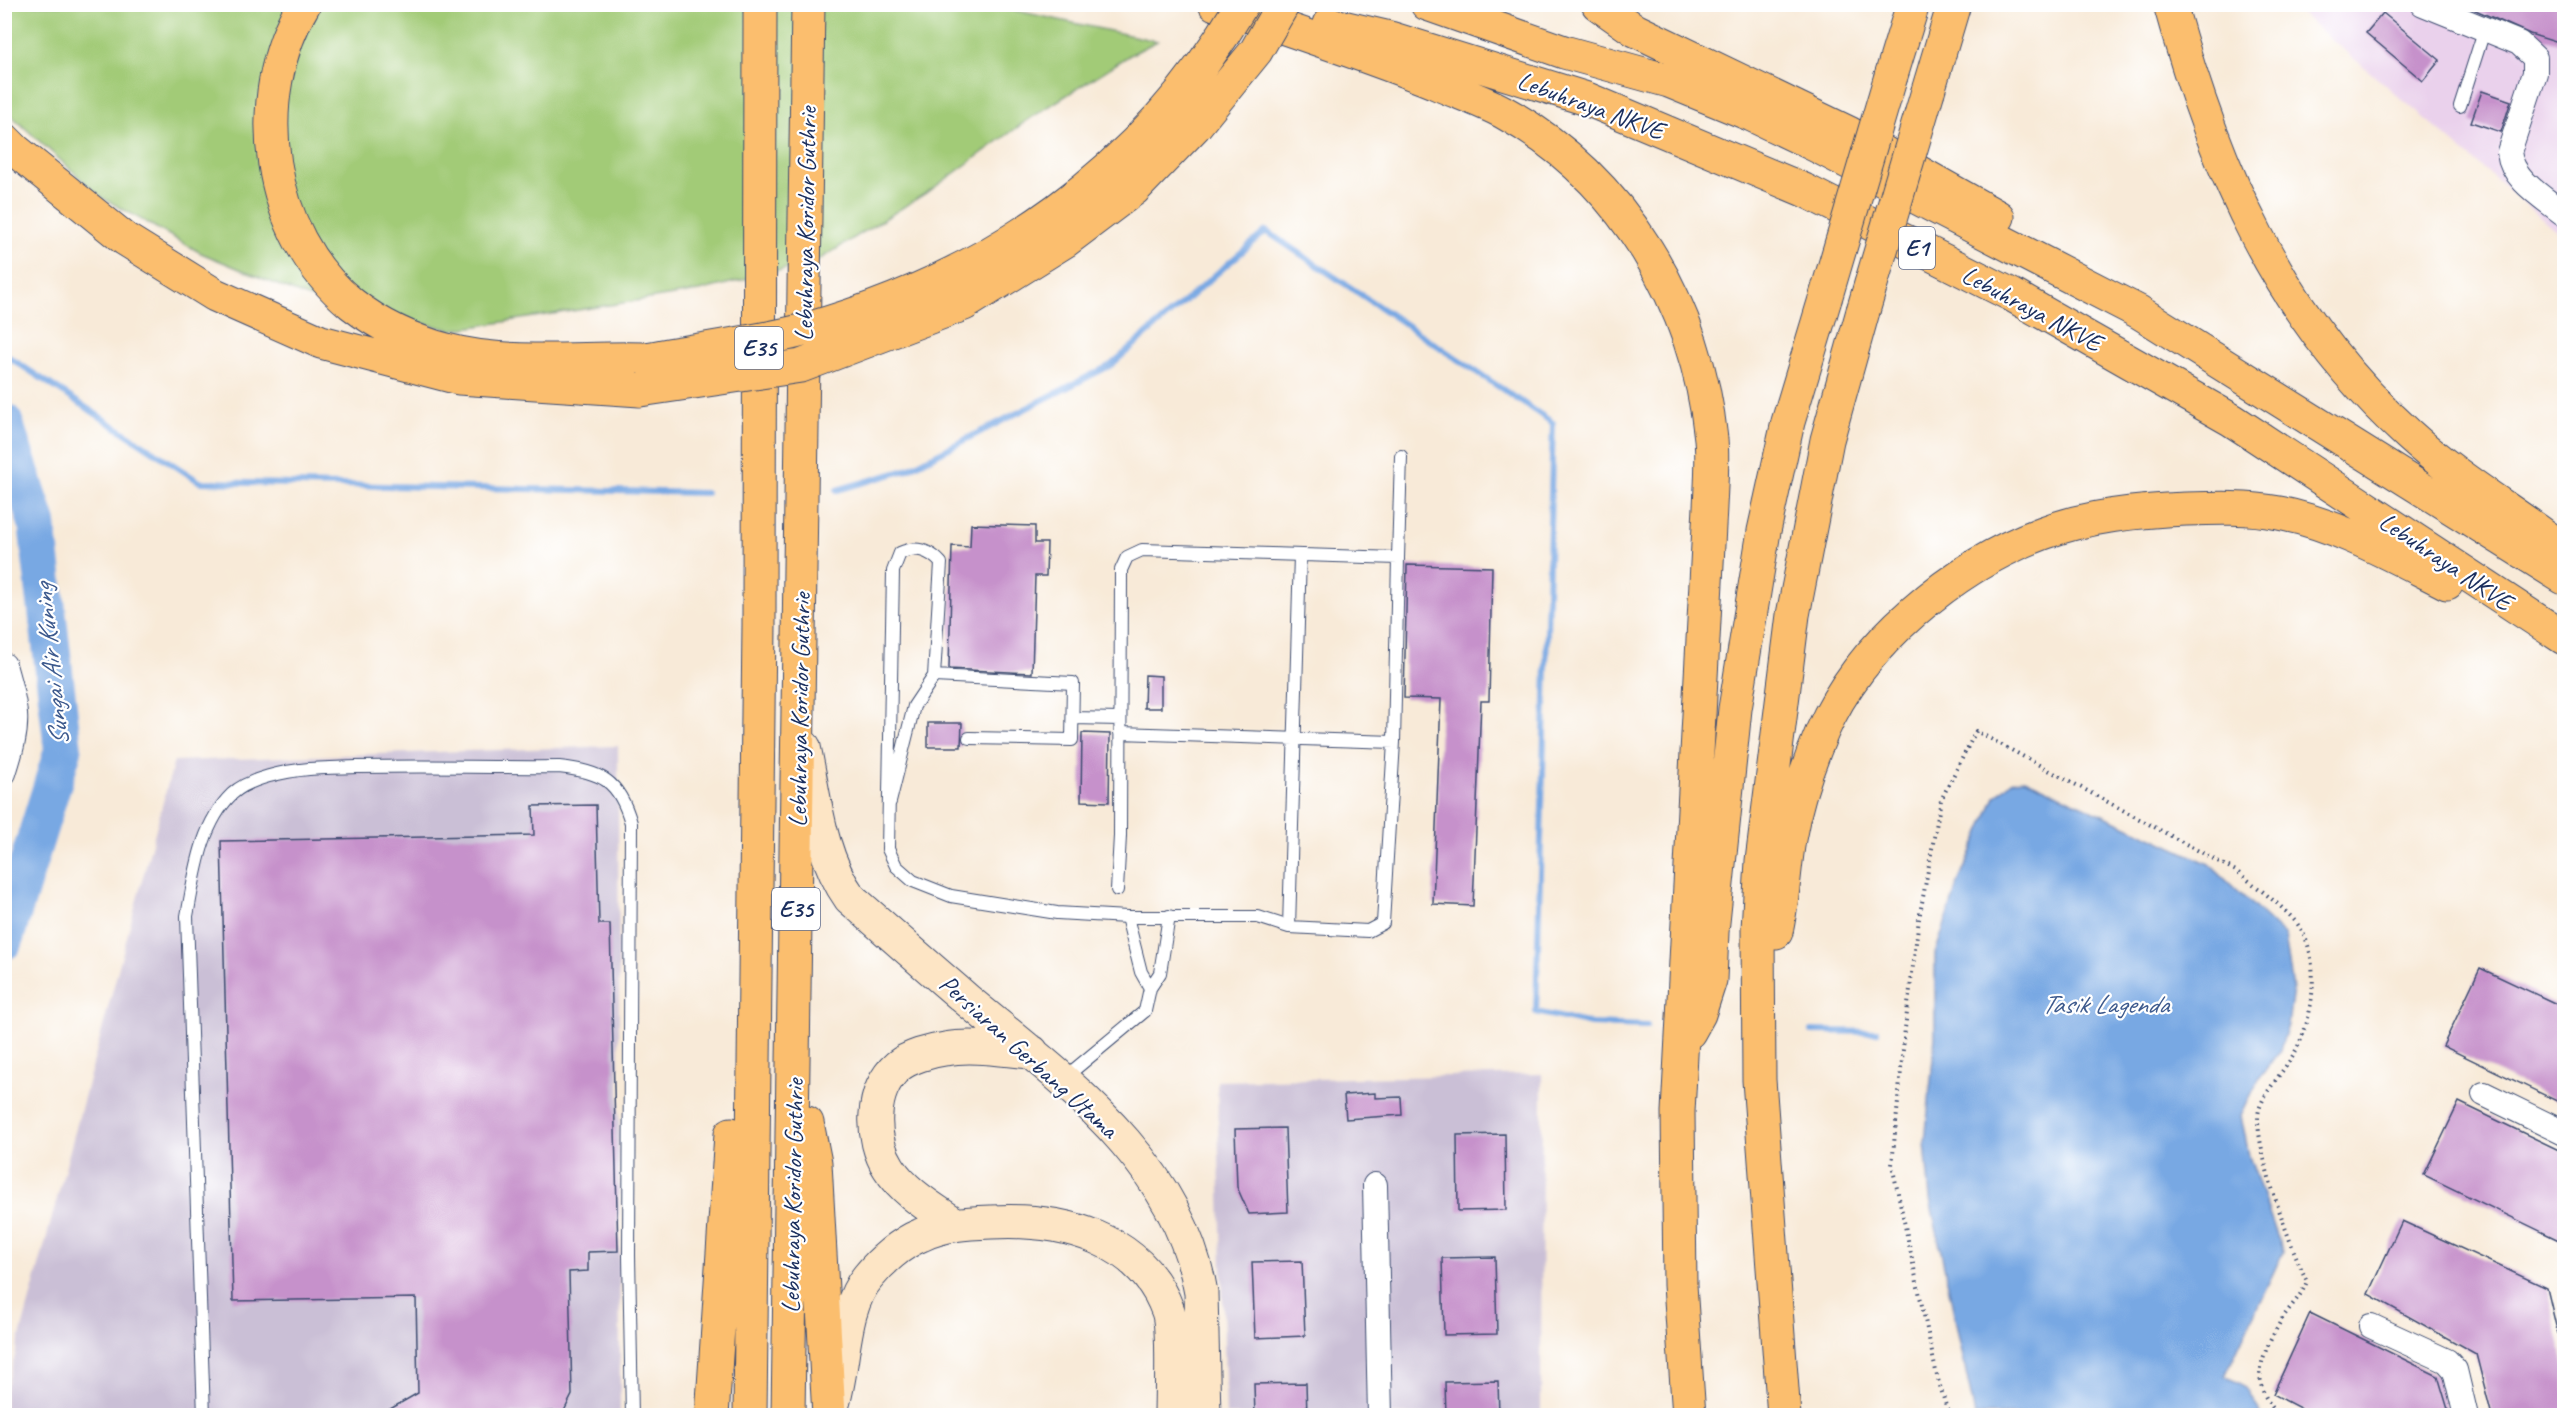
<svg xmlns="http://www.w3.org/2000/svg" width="2569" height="1420" font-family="Caveat,sans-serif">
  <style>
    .built { fill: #ead1ec }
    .industrial { fill: #cabfd6 }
    .green { fill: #a2cb77; stroke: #5e7d6a; stroke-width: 1.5 }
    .water { fill: #78a8e3; stroke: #4a6ca0; stroke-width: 1.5 }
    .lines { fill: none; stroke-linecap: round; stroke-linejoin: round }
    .stream { stroke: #78a8e3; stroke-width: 6 }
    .river { stroke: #78a8e3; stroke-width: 38 }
    .building { fill: #c691cb }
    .service-casing { stroke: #3c4b70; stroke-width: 14 }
    .minor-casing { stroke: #3c4b70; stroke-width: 26 }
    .secondary-casing { stroke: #3c4b70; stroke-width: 35 }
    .motorway-casing { stroke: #3c4b70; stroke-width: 35 }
    .path { stroke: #3c4b70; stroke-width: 4; stroke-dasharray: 1.5 4.5; stroke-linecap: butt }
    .service { stroke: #fff; stroke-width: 12 }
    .minor { stroke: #fff; stroke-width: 24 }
    .secondary { stroke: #fde5c5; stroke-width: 33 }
    .motorway { stroke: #fbbe6e; stroke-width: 33 }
    .motorway-bridge-casing { stroke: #3c4b70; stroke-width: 35; stroke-linecap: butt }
    .motorway-bridge { stroke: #fbbe6e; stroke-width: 33 }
    .labels { text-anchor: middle; stroke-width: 4.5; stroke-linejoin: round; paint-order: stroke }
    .shield { fill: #fff; stroke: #5f6d8e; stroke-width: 1.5 }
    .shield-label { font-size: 24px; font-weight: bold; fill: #1b2f5e }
    .street-label { font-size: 26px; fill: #1b2f5e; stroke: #fff }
    .water-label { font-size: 27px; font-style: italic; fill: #3c598d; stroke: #fff }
  </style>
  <rect width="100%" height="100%" fill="#fff"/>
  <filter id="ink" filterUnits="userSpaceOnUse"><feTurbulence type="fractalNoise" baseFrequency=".0167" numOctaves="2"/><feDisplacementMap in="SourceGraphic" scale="12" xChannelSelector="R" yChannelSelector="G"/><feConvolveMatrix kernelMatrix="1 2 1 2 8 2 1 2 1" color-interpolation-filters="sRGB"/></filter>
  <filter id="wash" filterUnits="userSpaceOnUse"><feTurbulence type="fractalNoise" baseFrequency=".008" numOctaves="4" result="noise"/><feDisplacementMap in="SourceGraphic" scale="24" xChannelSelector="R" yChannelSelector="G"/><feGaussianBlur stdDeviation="1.35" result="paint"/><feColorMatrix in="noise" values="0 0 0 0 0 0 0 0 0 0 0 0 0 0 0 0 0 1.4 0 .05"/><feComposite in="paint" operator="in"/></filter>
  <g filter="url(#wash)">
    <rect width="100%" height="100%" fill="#f8ead8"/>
    <!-- built -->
    <path class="built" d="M2291,5H2564V237Z"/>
    <!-- industrial -->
    <path class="industrial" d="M618,746L620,1415L5,1416V1393L174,761Z
      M1542,1074L1541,1415H1226L1217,1081Z"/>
    <!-- green -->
    <path class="green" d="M985,4L1157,41L1130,55L1029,119L931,190L817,261L699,291L452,330L307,297L201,253L101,197L5,110L4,5Z"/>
    <!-- water -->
    <path class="water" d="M2025,779L2209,864L2285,936L2293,989L2288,1025L2280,1050L2260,1077L2241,1115L2249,1156L2283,1252L2225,1376L2246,1387L2262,1415H1975L1930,1199L1925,1143L1935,1037V954L1958,883L1995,797L2013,780Z"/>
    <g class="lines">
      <!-- stream -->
      <path class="stream" d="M4,354L200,482L706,493
        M837,490L906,470L1111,365L1266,231L1553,423L1536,1012L1591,1024L1647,1026
        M1812,1031L1877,1032"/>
      <!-- river -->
      <path class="river" d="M4,422L37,523L63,750L4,941"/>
    </g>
    <g id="blocks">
      <!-- building -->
      <path class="building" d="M2462,4H2565V45L2530,34Z
        M2383,13L2440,60L2423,81L2366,33Z
        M2482,91L2511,101L2501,132L2471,122Z
        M971,524L1035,526V543H1047L1046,576H1035L1032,673L949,669L952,546L970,547Z
        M1407,565L1492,567L1489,701H1481L1473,906L1433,904L1441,699L1404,698Z
        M1145,675L1161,676V708H1144Z
        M928,723H962L961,747H928Z
        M1082,733L1110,734L1109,802L1081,801Z
        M596,805L599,924H610L618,1251L588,1252V1271L569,1272L572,1395L564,1411L500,1413L501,1416H378L418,1393L416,1298L233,1301L221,841L534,835L533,806Z
        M2480,968L2565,1008V1105L2443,1046Z
        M1375,1093V1098L1401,1097L1402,1115L1346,1119L1344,1095Z
        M2459,1102L2565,1153V1243L2424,1175Z
        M1285,1128L1288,1212L1249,1214L1237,1187L1235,1129Z
        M1505,1134L1506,1210L1458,1211L1457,1135Z
        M2402,1221L2547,1288L2565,1364V1416H2492L2476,1354L2368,1294Z
        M1495,1257L1497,1334L1444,1335L1442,1258Z
        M1302,1261L1305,1336L1255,1338L1252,1262Z
        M2310,1313L2438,1376L2450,1416H2315L2273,1394Z
        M1498,1381L1499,1416H1446L1445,1382Z
        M1306,1383L1307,1416H1255L1254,1384Z"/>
    </g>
  </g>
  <g filter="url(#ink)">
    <use href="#blocks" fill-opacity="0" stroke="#3c4b70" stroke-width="1.5"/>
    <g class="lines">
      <defs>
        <path id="service" d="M2460,106L2485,28
          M1398,558L1401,456
          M934,676L1073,683L1072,740L969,738
          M1073,718L1120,719
          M1120,733L1394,742
          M890,802L914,706L934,676L941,563C929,550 916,546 900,553L893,571L888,849L896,866L913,881L951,896L1057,913L1127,917H1258L1289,927L1368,931L1383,923L1394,742L1398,558L1142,550L1127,557L1121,570L1120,836L1117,890
          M1127,917L1141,972L1150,988
          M1289,927L1300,555
          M1063,1079L1145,1011L1150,988L1160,973L1169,916
          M204,1416L187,916C195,875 200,825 232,794C249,778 286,771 309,769C391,764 476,768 559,767C602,772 619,780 631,823L629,1256L632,1416"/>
        <path id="minor" d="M2423,4L2519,43L2535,58V73L2509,152C2512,180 2543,197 2564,214
          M4,665C18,714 20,723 4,773
          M2484,1094L2564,1133
          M1375,1185L1380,1416
          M2371,1326L2447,1361L2455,1370L2466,1416"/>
        <path id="secondary" d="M804,747C815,797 819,855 850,898C889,932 927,966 967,1000C1062,1079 1179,1161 1201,1293L1204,1416
          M955,1224C932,1208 904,1192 889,1168C870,1139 870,1090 898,1066C909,1057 930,1051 945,1049C973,1044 1004,1050 1032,1052
          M832,1407C845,1368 841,1309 868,1277C881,1261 901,1243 921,1235C944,1224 967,1223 991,1222C1062,1218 1141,1237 1168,1311C1174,1327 1171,1394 1171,1416"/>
        <path id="motorway" d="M304,4C248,97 266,235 352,304C379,325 413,341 446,350C510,367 581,357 646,359
          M1215,4C1289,30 1364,54 1436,83C1459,93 1482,101 1503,112C1623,178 1697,304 1711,439C1713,461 1711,484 1710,507L1678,1112L1680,1285L1689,1416
          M1427,4L1564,52L1669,81L1752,115L1815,145L2139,312L2564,578
          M1598,4L1635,30L1849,133L1998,217
          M2170,4C2215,169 2279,317 2408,434C2456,478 2513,511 2564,550
          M1330,24L1390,38L1587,99L1804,190L2012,295L2232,420L2564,638
          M1891,76L1913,4
          M1928,91L1954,4
          M4,139L15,150L125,239L215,295L321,342L459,378L640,390
          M1776,932C1783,901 1784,870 1789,839C1795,804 1808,765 1822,732C1860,644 1954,566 2043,533C2088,516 2138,511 2186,509C2217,508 2248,507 2279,513C2339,525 2393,556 2447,583
          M1689,1032L1699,1014L1710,980L1712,932L1735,709L1764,531L1788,422L1825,299
          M807,1123L815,1163L829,1416
          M712,1416L731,1134
          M750,1416L759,625L760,4
          M788,1416L808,4
          M1784,1416L1759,1080L1758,929L1762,861L1793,615L1827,440L1863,311"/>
      </defs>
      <!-- service casing -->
      <use href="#service" class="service-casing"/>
      <!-- minor casing -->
      <use href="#minor" class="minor-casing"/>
      <!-- secondary casing -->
      <use href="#secondary" class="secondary-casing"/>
      <!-- motorway casing -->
      <use href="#motorway" class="motorway-casing"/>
      <!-- path -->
      <path class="path" d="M1949,1416L1937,1376L1892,1165L1905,1028L1919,919L1941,800L1976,731L2236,871C2253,884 2290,911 2301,929C2320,962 2314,1015 2297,1048C2288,1067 2264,1091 2259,1110C2251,1139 2292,1252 2307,1281C2302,1296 2290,1306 2282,1319C2261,1356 2247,1383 2280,1416"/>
      <!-- service -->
      <use href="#service" class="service"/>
      <!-- minor -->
      <use href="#minor" class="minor"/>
      <!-- secondary -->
      <use href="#secondary" class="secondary"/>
      <!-- motorway -->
      <use href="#motorway" class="motorway"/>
      <defs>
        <path id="motorway-bridge" d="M1825,299L1891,76
          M1863,311L1928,91
          M646,359C697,349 758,343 807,329C991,277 1144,172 1242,4
          M640,390L801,366L964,304L1065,241L1134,189L1195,126L1256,51L1283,4"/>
      </defs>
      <!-- motorway-bridge casing -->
      <use href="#motorway-bridge" class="motorway-bridge-casing"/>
      <!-- motorway-bridge -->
      <use href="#motorway-bridge" class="motorway-bridge"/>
    </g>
  </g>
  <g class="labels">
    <!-- shield labels -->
    <g class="shield">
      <rect x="1899" y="227" width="36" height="42" rx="4.5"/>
      <rect x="735" y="327" width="48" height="42" rx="4.5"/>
      <rect x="772" y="888" width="48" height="42" rx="4.5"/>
    </g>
    <g class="shield-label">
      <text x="1917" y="256">E1</text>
      <text x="759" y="356">E35</text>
      <text x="796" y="917">E35</text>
    </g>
    <!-- street labels -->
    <g class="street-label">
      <text transform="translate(1591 105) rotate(20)" y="9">Lebuhraya NKVE</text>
      <text transform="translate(805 224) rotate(-89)" y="9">Lebuhraya Koridor Guthrie</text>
      <text transform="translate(2032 308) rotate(28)" y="9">Lebuhraya NKVE</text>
      <text transform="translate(2446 561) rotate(34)" y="9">Lebuhraya NKVE</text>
      <text transform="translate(799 710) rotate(-89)" y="9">Lebuhraya Koridor Guthrie</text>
      <text transform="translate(1029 1056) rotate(42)" y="9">Persiaran Gerbang Utama</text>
      <text transform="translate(792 1196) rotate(-89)" y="9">Lebuhraya Koridor Guthrie</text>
    </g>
    <!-- water labels -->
    <g class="water-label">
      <text transform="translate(51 665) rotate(-96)" y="9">Sungai Air Kuning</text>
      <text x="2105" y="1013">Tasik Lagenda</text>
    </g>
  </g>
  <!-- margin -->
  <rect width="2569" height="1420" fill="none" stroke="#fff" stroke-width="24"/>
</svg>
